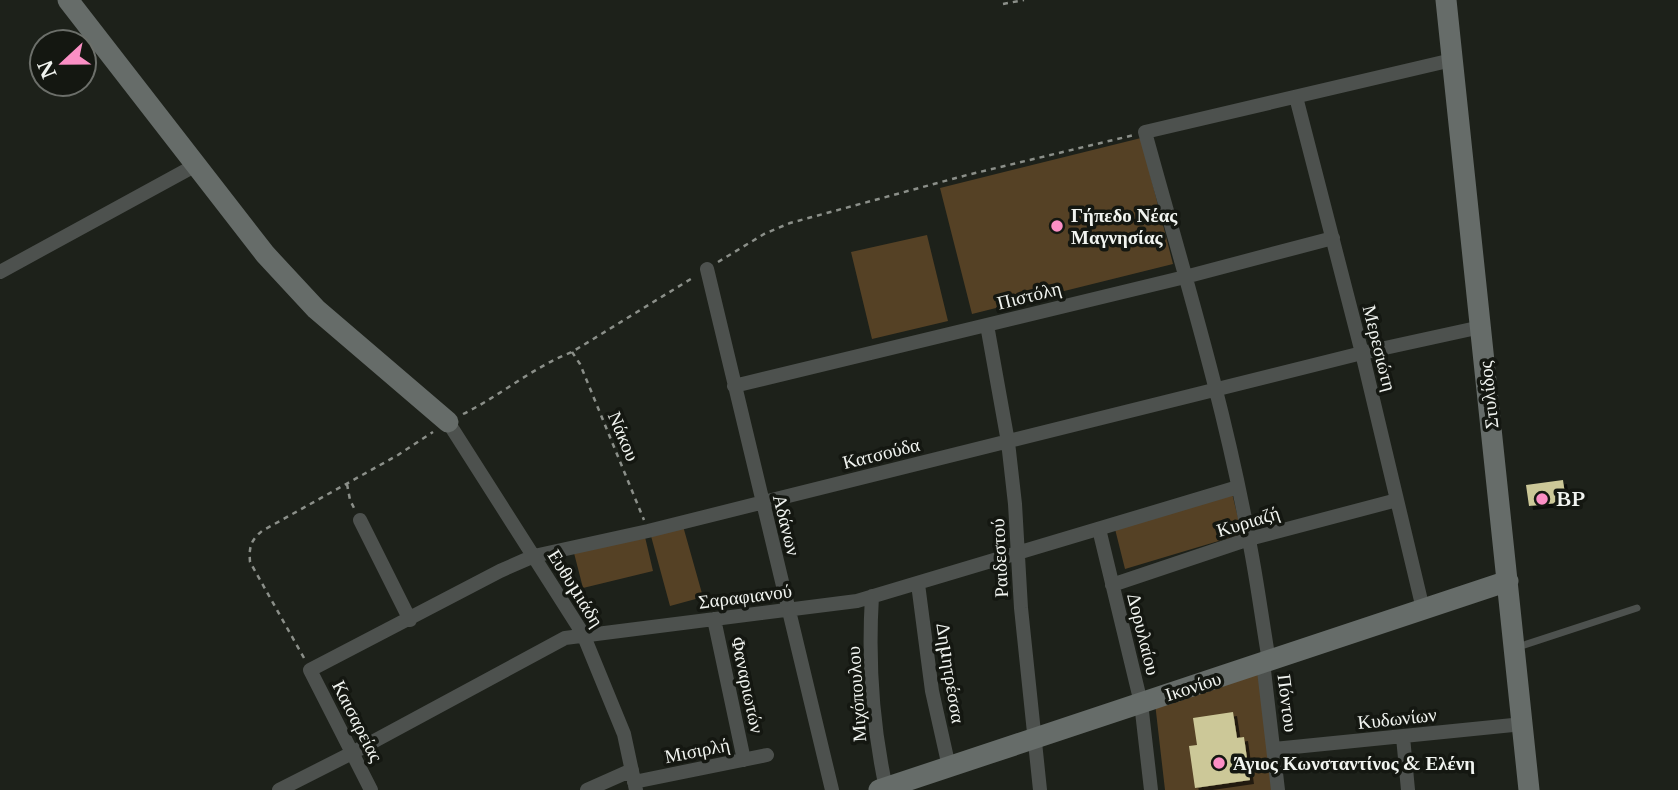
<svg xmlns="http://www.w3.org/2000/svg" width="1678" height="790" font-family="'Libre Baskerville',serif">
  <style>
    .green { fill: #554125 }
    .building { fill: #ccc898; filter: url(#shadow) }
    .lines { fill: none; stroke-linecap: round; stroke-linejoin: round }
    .path { stroke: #8b8f89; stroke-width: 2.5; stroke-dasharray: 5 5; stroke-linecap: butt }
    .lane { stroke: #4d514e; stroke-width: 7 }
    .street { stroke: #4d514e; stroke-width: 14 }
    .secondary { stroke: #666c69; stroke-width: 21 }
    .poi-dot { fill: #fb8fc5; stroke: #141711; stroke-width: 2.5 }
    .labels { text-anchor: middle; stroke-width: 7; stroke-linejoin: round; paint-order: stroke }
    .poi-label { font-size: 19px; font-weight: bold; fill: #f1f4f0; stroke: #141711; text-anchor: start }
    .street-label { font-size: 19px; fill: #f1f4f0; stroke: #141711 }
  </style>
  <defs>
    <filter id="shadow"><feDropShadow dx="4" dy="4" stdDeviation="0" flood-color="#0009"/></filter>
  </defs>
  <rect width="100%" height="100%" fill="#1d211a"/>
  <!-- green -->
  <path class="green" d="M1141,138L1173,264L972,314L940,188Z
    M927,235L948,321L872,339L851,252Z
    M1232,493L1242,534L1125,569L1115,529Z
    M683,526L703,597L670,606L651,536Z
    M645,537L653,571L583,588L574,553Z
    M1259,669L1273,790H1165L1155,703Z"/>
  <!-- building -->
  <path class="building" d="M1563,480L1566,502L1529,506L1526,485Z
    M1233,712L1237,738L1244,737L1250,780L1195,788L1189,746L1197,745L1193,718Z"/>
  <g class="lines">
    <!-- path -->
    <path class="path" d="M1003,4L1024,0
      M718,262L764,234L790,223L967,175L1134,135
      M572,352L580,364L644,520
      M463,414C500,396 533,367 572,352L694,277
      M347,484L350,500L355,510
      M304,658L250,562C249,548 250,541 262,531L398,455L433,432"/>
    <!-- lane -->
    <path class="lane" d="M1515,648L1637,608"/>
    <!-- street -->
    <path class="street" d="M1296,97L1362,353L1423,609
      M707,269L832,790
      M0,272L196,165
      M987,325L1008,442L1015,504L1021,608L1040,790
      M734,386L1185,277L1333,238
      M448,422L583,634L624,734L636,790
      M360,520L410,620
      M1099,529L1141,703L1151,790
      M918,584L932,691L949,767
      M1112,585L1249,539L1397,500
      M872,596C868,661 872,724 886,788
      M714,619L744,760
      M1269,661C1262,620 1257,580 1249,540C1224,402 1182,267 1145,132L1452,60
      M1263,662L1278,790
      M1403,737L1408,790
      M1274,749L1523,724
      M634,782L767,755
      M279,790L352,753L565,638L857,601L1238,487
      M371,790L310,670L500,571L534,556L648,531L1362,353L1481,327
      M587,790L632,770"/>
    <!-- secondary -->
    <path class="secondary" d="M68,0L265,254L316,309L448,422
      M1446,0L1529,790
      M879,790L1508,581"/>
  </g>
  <!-- markers -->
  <g class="poi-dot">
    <circle cx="1057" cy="226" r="7"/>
    <circle cx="1542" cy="499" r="7"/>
    <circle cx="1219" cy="763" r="7"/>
  </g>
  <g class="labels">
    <!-- poi labels -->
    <g class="poi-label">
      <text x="1071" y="222">Γήπεδο Νέας<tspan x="1071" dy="22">Μαγνησίας</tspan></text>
      <text x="1556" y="506">BP</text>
      <text x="1233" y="770">Άγιος Κωνσταντίνος &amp; Ελένη</text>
    </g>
    <!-- street labels -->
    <g class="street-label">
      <text transform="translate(1029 295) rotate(-14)" y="7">Πιστόλη</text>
      <text transform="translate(1380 348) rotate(76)" y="7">Μερεσιώτη</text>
      <text transform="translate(1488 395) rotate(-96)" y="7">Στυλίδος</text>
      <text transform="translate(624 436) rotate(67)" y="7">Νάκου</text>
      <text transform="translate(881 453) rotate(-14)" y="7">Κατσούδα</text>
      <text transform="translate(1248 521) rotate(-17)" y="7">Κυριαζή</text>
      <text transform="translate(787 525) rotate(76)" y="7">Αδάνων</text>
      <text transform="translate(999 558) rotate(-93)" y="7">Ραιδεστού</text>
      <text transform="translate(576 588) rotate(58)" y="7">Ευθυμιάδη</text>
      <text transform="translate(745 596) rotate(-7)" y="7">Σαραφιανού</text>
      <text transform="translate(1144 634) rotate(76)" y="7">Δορυλαίου</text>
      <text transform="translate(951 673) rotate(81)" y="7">Δημητρέσσα</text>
      <text transform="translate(748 685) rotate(78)" y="7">Φαναριωτών</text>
      <text transform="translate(1193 686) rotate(-18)" y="7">Ικονίου</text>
      <text transform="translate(856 694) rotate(-94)" y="7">Μιχόπουλου</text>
      <text transform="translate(1288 703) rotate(83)" y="7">Πόντου</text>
      <text transform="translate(1397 718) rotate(-6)" y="7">Κυδωνίων</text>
      <text transform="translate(358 721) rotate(63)" y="7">Καισαρείας</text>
      <text transform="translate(697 750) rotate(-11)" y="7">Μισιρλή</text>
    </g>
  </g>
  <!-- north arrow -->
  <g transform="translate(63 63) rotate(248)"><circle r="33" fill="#141711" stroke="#6c6f6a" stroke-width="2"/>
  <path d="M0-5L12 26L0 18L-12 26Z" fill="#fb8fc5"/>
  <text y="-10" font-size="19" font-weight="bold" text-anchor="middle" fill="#f1f4f0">N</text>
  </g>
</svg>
